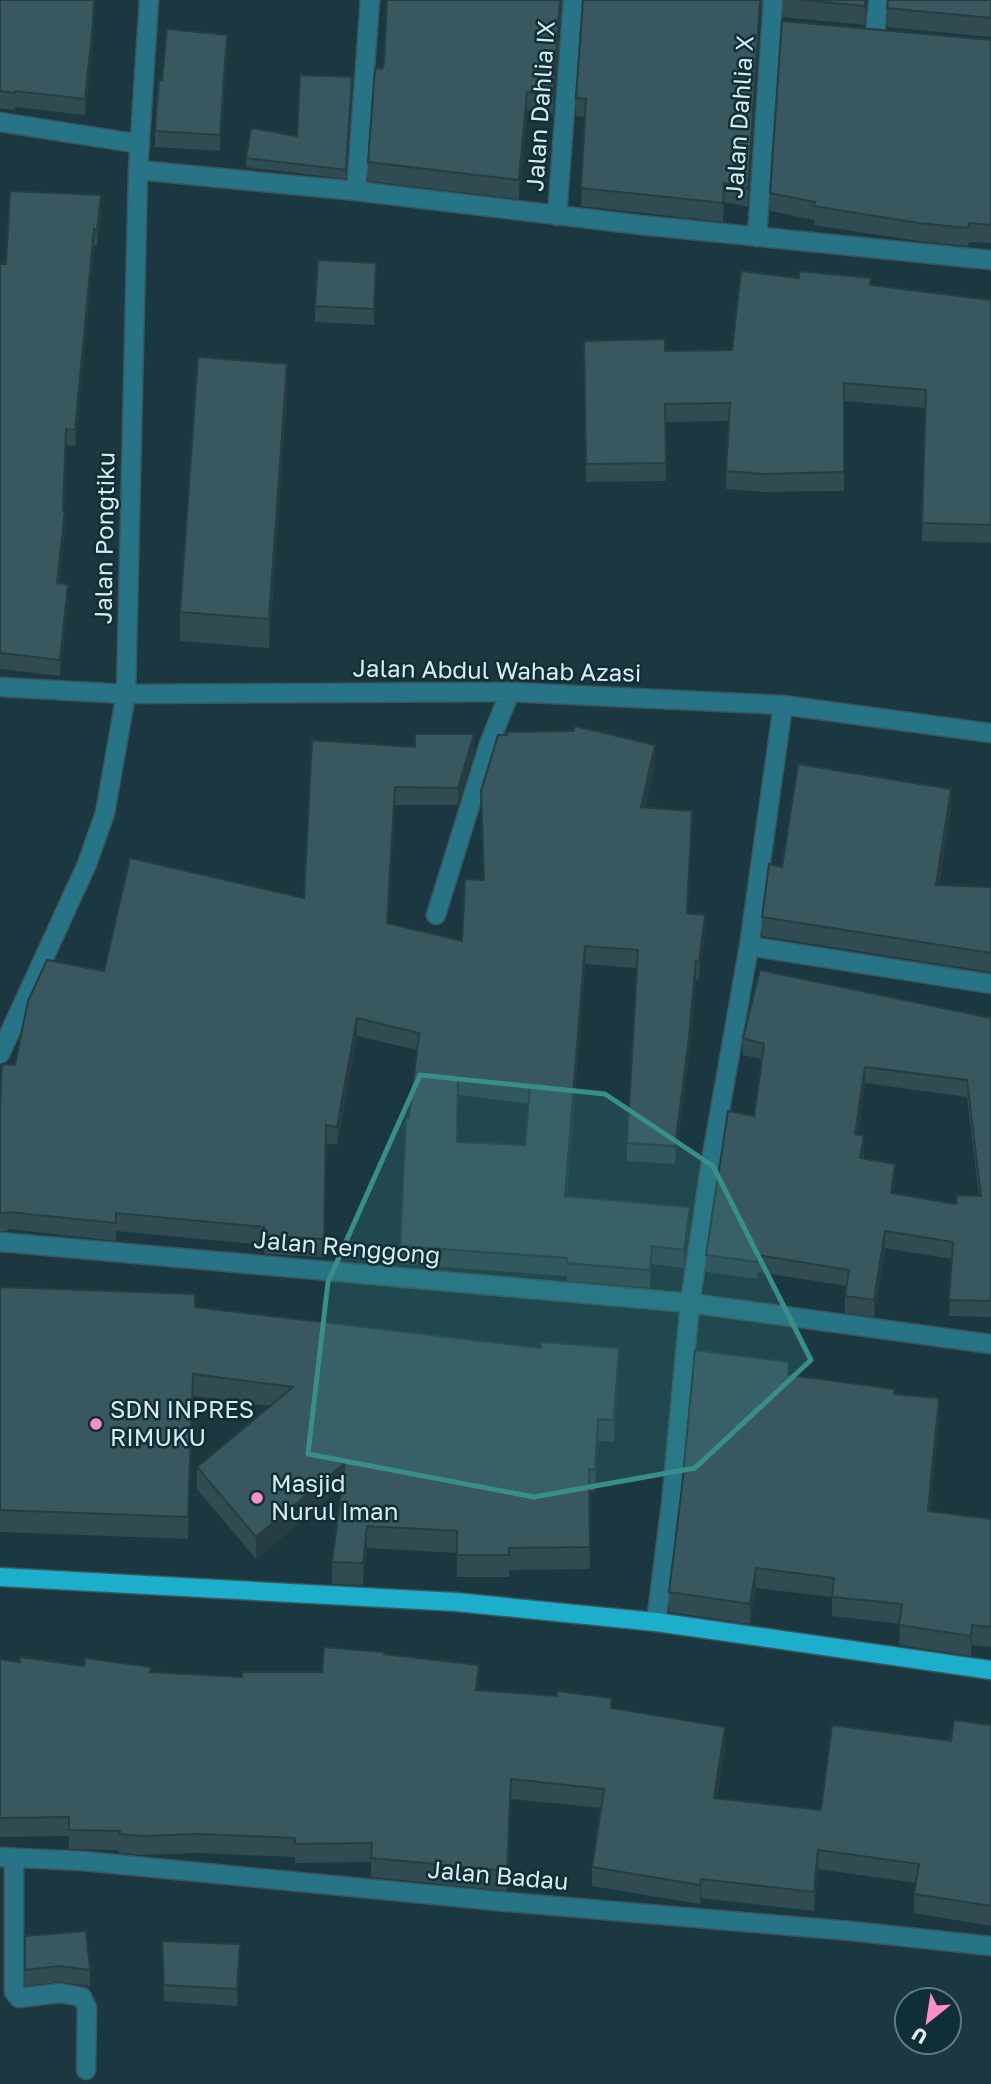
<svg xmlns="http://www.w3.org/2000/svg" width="991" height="2084" font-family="'Golos Text',sans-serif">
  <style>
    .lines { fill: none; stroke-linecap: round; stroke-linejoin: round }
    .minor-casing { stroke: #3a555c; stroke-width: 21 }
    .major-casing { stroke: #3a555c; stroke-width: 21 }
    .minor { stroke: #267486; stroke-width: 18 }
    .major { stroke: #1caecb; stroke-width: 18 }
    .wall { fill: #304b52; fill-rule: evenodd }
    .shaded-wall { fill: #273d42 }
    .building { fill: #38575f; stroke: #273d42; stroke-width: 2; fill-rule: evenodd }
    .marked { fill: #388e88; fill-opacity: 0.2; stroke: #388e88; stroke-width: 5; stroke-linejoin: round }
    .poi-dot { fill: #fa8fc8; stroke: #102e35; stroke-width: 2.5 }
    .labels { text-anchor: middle; stroke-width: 5; stroke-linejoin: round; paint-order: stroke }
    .street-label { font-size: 24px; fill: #dbecf1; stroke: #102e35 }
    .poi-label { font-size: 24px; fill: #dbecf1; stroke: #102e35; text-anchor: start }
  </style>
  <rect width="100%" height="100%" fill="#1b3840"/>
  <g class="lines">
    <defs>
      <path id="minor" d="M875,36L878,0
        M0,122L140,144
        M138,170L356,191L641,225L991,260
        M356,191L370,0
        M557,216L573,0
        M757,237L773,0
        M0,687L126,694L510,692L783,705L991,733
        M436,915L489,744L510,692
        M749,946L991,984
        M0,1054L87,864L105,813L126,694L138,170L149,0
        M0,1242L690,1303L991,1344
        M656,1622L671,1504L690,1303L712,1155L749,946L783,705
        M0,1857L83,1861L507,1902L851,1931L991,1946
        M14,1858V1992L19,1998L60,1993L82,1997L87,2008L86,2070"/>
      <path id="major" d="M0,1577L456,1602L656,1622L991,1670"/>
    </defs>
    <!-- minor casing -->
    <use href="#minor" class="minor-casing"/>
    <!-- major casing -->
    <use href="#major" class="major-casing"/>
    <!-- minor -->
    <use href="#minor" class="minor"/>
    <!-- major -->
    <use href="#major" class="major"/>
  </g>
  <!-- wall -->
  <path class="wall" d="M0,0H95L93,40L85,115L15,107V110L0,108Z
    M562,0L553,114L527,110L519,199L368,181V162L382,69L384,64Z
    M583,0H762L759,27L748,207L724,202L723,222L581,206L585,117L576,116V98Z
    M783,0H868L865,25L783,17Z
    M888,0H991V37L887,27Z
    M991,40V243L969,242L968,246L918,241L814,225V220L770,211V193Z
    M227,51L220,151L155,147V131L162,80Z
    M352,86L346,179L246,167V158L297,136Z
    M101,212L97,246L94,245L75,446L66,445L64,511L65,527L59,583L68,600L60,676L0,669V264H6Z
    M376,279L374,325L315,322V306Z
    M871,285L991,300V543L922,541L926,408L844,401V491L763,492L726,489V471L729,421L665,422L666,481L586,482L584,341L665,351L732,350Z
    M287,392L269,648L180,641V612Z
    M312,740L474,752L458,805H395L388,924L462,941L483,880L481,791L655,763L645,808L692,829L687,913L705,933L699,980L696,979L688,1064L675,1164L627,1161V1143L637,968L585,964L567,1196L690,1225L684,1268L652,1264L650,1288L567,1281V1276L400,1264V1246L409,1118L417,1050L357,1036L337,1145L326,1143L324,1257L264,1254V1245L116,1231V1241L8,1229V1231H0V1106L15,1065L104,971L304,898ZM458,1095L529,1104L525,1145L457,1142Z
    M951,808L939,885L991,887V972L762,936V917L782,867Z
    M991,1018V1317L949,1316L952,1259L885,1248L874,1317L845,1313V1296L847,1286L758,1272L757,1279L706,1272V1255L754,1116L761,1059L743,1055V1038ZM865,1083L967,1097L979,1196L956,1204L893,1194L895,1180L863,1159L864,1153L857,1135Z
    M0,1287L195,1307L619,1370L614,1442L598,1441L595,1492L589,1491L590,1569L509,1570V1577H457V1553L367,1548L363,1585L332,1584V1562L342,1487L256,1559L197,1489V1467L270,1406L193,1396L188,1539L0,1532Z
    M789,1375L895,1394L939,1418L930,1511L991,1519V1647L972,1645L971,1656L899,1645L900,1624L832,1616V1597L756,1588L750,1624L669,1612V1592L682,1486Z
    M384,1654L479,1684L478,1690L612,1708L725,1746L717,1798L821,1810L951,1741L991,1725V1926L914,1913V1894L916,1883L818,1869L814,1911L701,1898L700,1904L592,1886V1867L601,1808L511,1799L507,1891L371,1877V1862L295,1863V1857L199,1853L142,1855L119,1853V1850L69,1849V1836L0,1837V1659L20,1662L84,1666L151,1672L242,1677L322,1672Z
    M25,1936L90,1970V1986L59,1982L25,1986Z
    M162,1941L240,1960L237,2006L164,2001Z"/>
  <!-- shaded-wall -->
  <path class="shaded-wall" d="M94,0L93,40L85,115V99Z
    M560,0H562L553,114V95Z
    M760,0H762L759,27L748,207V188Z
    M865,0H868L865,25Z
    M227,35V51L220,151V135Z
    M527,92V110L519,199V180Z
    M724,183V202L723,222V203Z
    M101,195V212L97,246V230Z
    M94,229V245L75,446V430Z
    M376,263V279L374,325V309Z
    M287,364V392L269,648V619Z
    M65,511V527L57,599V583Z
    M68,584V600L60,676V660Z
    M474,734V752L458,805V788Z
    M655,745V763L641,825V807Z
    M395,787V805L387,941V923Z
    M951,789V808L936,904V885Z
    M692,811V829L687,931V913Z
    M705,915V933L699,980V962Z
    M585,946V964L565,1214V1196Z
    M696,961V979L688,1064L675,1164V1146Z
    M357,1018V1036L337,1145V1127Z
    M865,1067V1083L855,1151V1134Z
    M864,1136V1153L860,1175V1158Z
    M895,1164V1180L891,1210V1193Z
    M690,1207V1225L684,1268V1250Z
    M885,1231V1248L874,1317V1300Z
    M652,1246V1264L650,1288V1270Z
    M619,1348V1370L614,1442V1420Z
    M193,1374V1396L188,1539V1517Z
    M939,1398V1418L928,1531V1511Z
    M598,1419V1441L595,1492V1470Z
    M345,1463V1485L256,1559V1537Z
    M367,1526V1548L363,1585V1563Z
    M756,1568V1588L750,1624V1604Z
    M972,1625V1645L971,1656V1636Z
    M479,1665V1684L476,1709V1690Z
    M725,1727V1746L714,1817V1798Z
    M511,1779V1799L507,1891V1871Z
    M818,1850V1869L814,1911V1892Z
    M701,1879V1898L700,1904V1885Z
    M240,1944V1960L237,2006V1989Z"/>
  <!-- building -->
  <path class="building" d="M0,0H94L93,23L85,99L15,91V93L0,91Z
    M387,0H560L553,95L527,92L519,180L368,162L375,68L382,69L384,64Z
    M583,0H760L748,188L724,183L723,203L581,188L586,99L576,98Z
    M801,0H865V6Z
    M888,0H991V18L887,8Z
    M782,21L991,40V225L969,223L968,228L918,223L814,206L815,202L770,193Z
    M167,29L227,35L220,135L155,131L159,80H162Z
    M300,75L352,77L346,170L246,158L251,128L297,136Z
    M10,191L101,195L97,230L94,229L75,430L66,429L63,511H65L57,583L68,584L60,660L0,653V264H6Z
    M318,260L376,263L374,309L315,306Z
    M741,271L799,278V271L871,278L870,285L991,300V525L922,523L926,390L844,383V472L763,474L726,471L730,403L665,404L666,463L586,464L584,341L665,339V351L732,350Z
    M198,357L287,364L269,619L180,612Z
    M575,726L655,745L641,807L692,811L687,913L705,915L699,962L696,961L688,1046L675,1146L627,1143L638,950L585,946L565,1196L690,1207L684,1250L652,1246L650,1270L567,1263V1258L400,1246L406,1118H409L419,1033L357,1018L337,1127L326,1125L324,1239L264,1236V1227L116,1213V1223L8,1212V1213H0V1106L2,1064L15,1065L28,1001L47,960L104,971L130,858L304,898L312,740L415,747V734H474L458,788L395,787L387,923L462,941L465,879L484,880L481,791L498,735H507V732L574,731ZM458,1077L530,1086L525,1145L457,1142Z
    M798,764L951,789L936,885L991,887V953L762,917L769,864L782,867Z
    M760,970L991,1018V1301L949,1300L953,1242L885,1231L874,1300L845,1296L849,1270L758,1255L757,1262L706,1255L728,1111L754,1116L764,1044L743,1038ZM865,1067L967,1080L981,1196L957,1195L956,1204L891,1193L895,1164L860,1158L864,1136L855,1134Z
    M0,1287L195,1294V1307L541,1348V1342L619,1348L614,1420L598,1419L595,1470L589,1469L590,1547L509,1548V1555H457V1531L367,1526L363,1563L332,1562L345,1463L256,1537L197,1467L293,1387L193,1374L188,1517L0,1510Z
    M695,1350L789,1362L788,1375L895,1389L894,1394L939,1398L928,1511L991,1519V1627L972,1625L971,1636L899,1625L902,1604L832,1597L834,1578L756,1568L750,1604L669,1592L682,1486Z
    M324,1647L384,1652V1654L479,1665L476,1690L557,1696V1691L612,1698L611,1708L725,1727L714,1798L821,1810L832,1725L951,1741L954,1720L991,1725V1906L914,1894L919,1864L818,1850L814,1892L701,1879L700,1885L592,1867L604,1789L511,1779L507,1871L371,1858L372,1843L295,1844V1838L199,1834L142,1836L119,1834L120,1831L69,1830V1817L0,1818V1659L20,1662V1657L84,1666L85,1658L151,1667L150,1672L242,1677V1672H322Z
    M86,1931L90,1970L59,1966L25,1970V1936Z
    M162,1941L240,1944L237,1989L164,1985Z"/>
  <!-- marked area -->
  <path class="marked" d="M420,1075L605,1094L713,1166L811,1360L695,1468L534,1497L308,1454L328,1282Z"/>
  <!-- markers -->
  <g class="poi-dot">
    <circle cx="96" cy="1424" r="7"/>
    <circle cx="257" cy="1498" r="7"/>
  </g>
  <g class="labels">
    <!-- street labels -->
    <g class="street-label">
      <text transform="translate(541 106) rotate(-86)" y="8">Jalan Dahlia IX</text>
      <text transform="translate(740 117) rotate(-86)" y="8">Jalan Dahlia X</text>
      <text transform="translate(105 538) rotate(-89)" y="8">Jalan Pongtiku</text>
      <text transform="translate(497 671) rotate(1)" y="8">Jalan Abdul Wahab Azasi</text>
      <text transform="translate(347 1248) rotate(5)" y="8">Jalan Renggong</text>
      <text transform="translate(498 1876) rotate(5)" y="8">Jalan Badau</text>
    </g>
    <!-- poi labels -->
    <g class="poi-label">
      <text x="110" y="1418">SDN INPRES<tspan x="110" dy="28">RIMUKU</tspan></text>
      <text x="271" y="1492">Masjid<tspan x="271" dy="28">Nurul Iman</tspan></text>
    </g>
  </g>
  <!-- north arrow -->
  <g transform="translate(928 2021) rotate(210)"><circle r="33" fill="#102e35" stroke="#617a80" stroke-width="2"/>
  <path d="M0-5L12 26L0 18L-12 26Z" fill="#fa8fc8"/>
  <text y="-10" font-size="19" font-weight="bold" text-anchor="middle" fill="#dbecf1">U</text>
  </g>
</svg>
